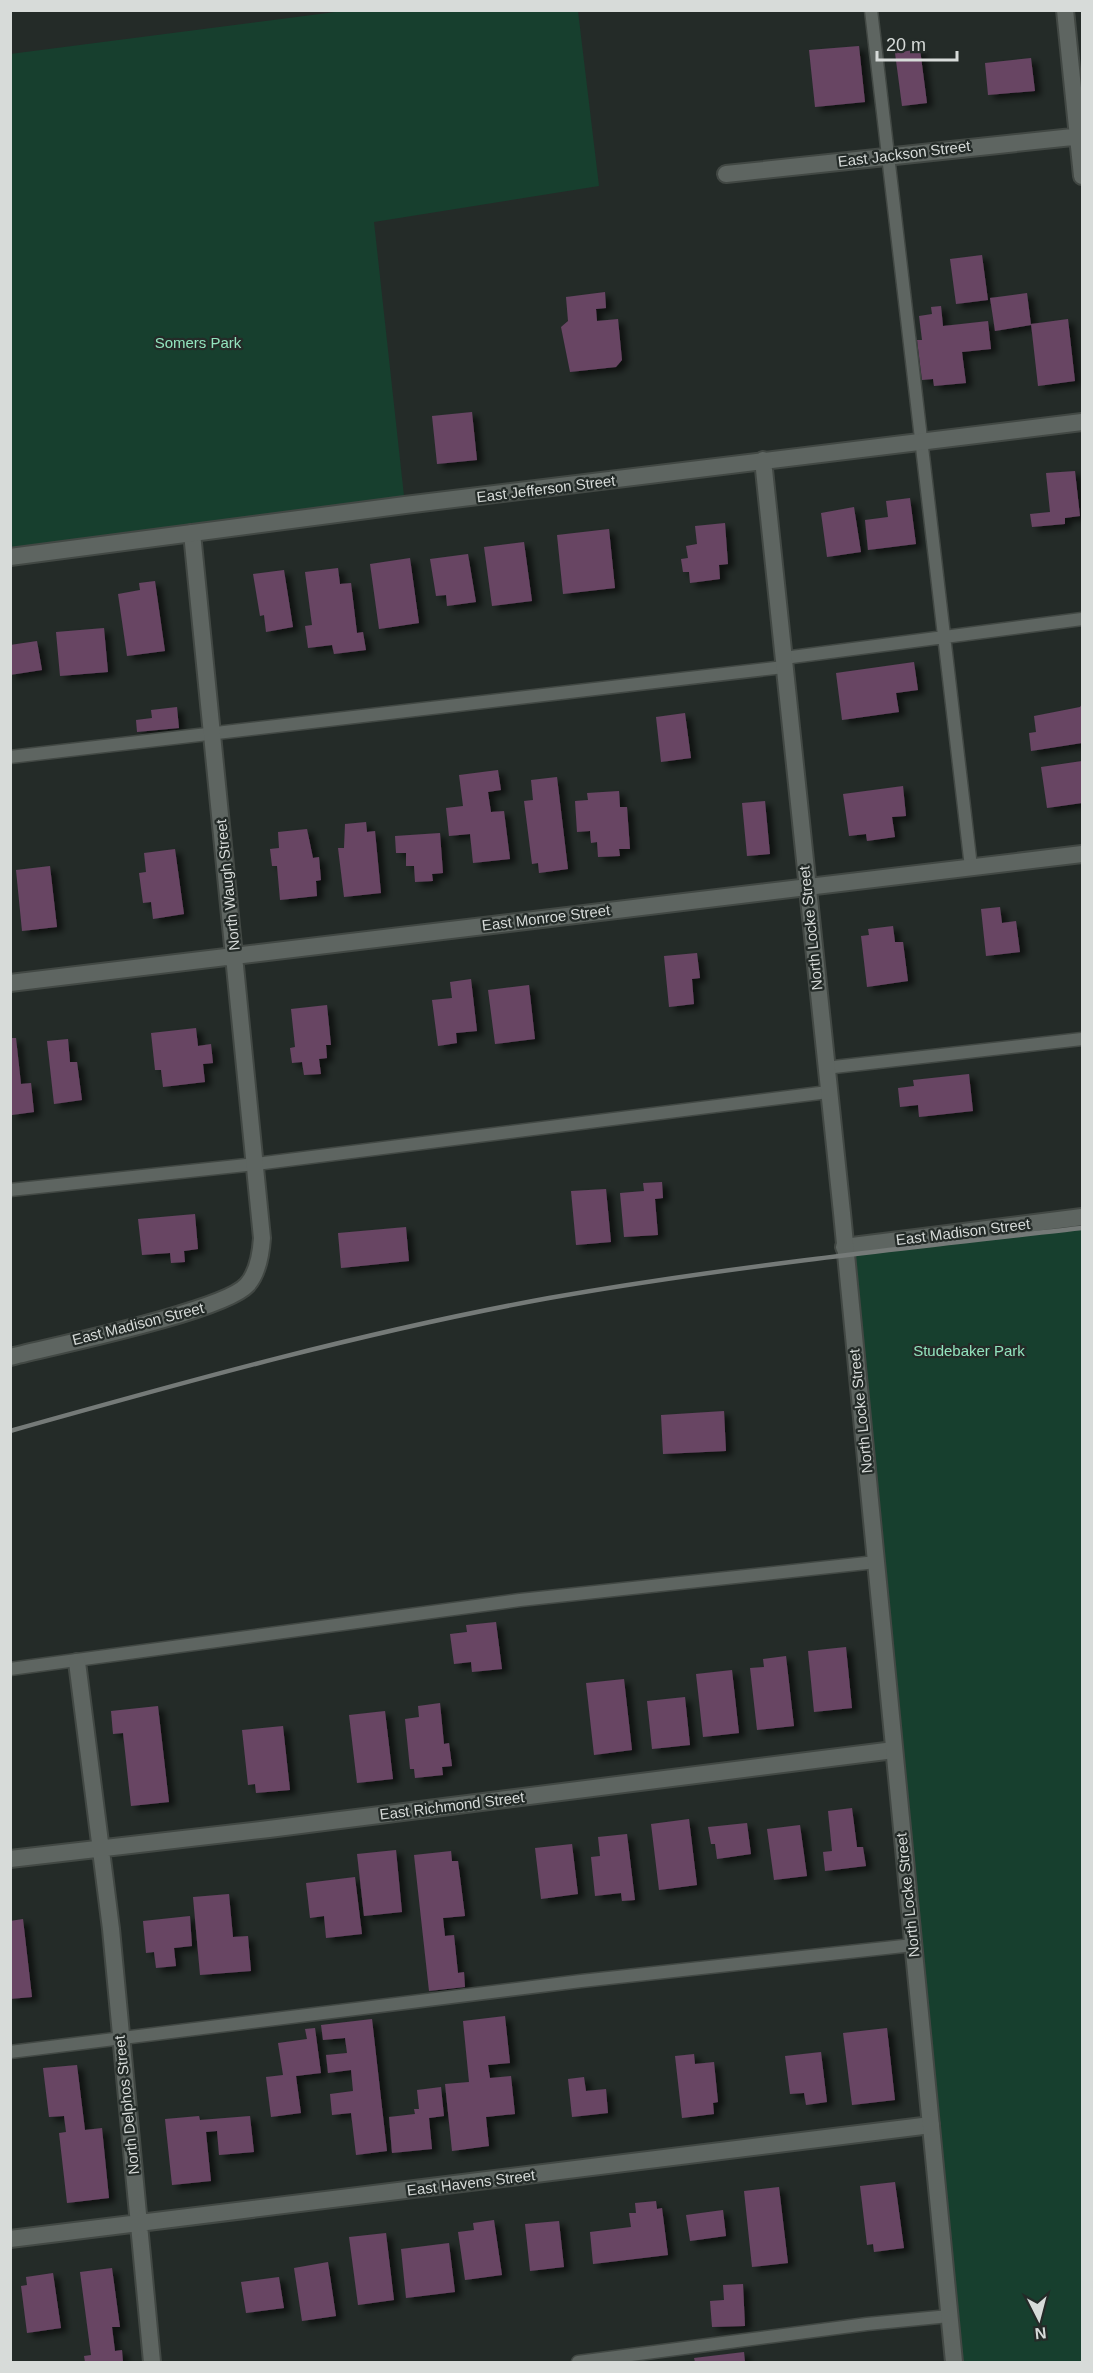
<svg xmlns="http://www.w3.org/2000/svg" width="1093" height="2373" font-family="Arial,sans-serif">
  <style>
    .green { fill: #173f2e }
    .building { fill: #684564; filter: url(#shadow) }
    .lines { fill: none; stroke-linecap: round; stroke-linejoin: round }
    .service-casing { stroke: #424844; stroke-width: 15 }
    .minor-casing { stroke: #424844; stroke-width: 20 }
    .tertiary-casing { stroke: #424844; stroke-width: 20 }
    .service { stroke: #5e6561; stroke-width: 12 }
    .minor { stroke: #5e6561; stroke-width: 16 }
    .tertiary { stroke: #5e6561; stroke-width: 16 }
    .rail { stroke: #757a78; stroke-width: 4.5 }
    .labels { text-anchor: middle; stroke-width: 4.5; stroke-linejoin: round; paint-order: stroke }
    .street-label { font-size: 15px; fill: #d7dbd9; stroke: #242b28 }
    .park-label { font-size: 15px; fill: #93e4be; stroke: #242b28 }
  </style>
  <defs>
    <filter id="shadow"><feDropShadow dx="6" dy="4" stdDeviation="3" flood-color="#0009"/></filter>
  </defs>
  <rect width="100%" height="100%" fill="#242b28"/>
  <!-- green -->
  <path class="green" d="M343,11H578L599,186L374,222L405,505L11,558L10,54Z
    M1082,1225V2362H956L844,1247Z"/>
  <!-- building -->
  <path class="building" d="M859,46L865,102L815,107L809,50Z
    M920,49L927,103L902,106L895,53Z
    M1031,58L1035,91L988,95L985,63Z
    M982,255L988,300L956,304L950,259Z
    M605,292L606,308L596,309L597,321L618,319L622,360L616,367L570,372L561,327L568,321L566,297Z
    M1027,293L1031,325L995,331L990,298Z
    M941,306L943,326L988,321L991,349L962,352L966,383L934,386L933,379L922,380L917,340H922L919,316L932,314L931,307Z
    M1068,319L1075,381L1038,386L1031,324Z
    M472,412L477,460L437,464L432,416Z
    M1075,471L1080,516L1065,518V524L1032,527L1030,514L1050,512L1046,473Z
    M910,498L916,544L868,550L865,520L888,517L886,501Z
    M854,507L861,552L827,557L821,513Z
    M725,523L728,564L719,565L720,579L690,583L689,572H683L681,559L688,558L686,546L697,544L695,526Z
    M609,529L615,588L563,594L557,535Z
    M524,542L532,601L492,606L484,547Z
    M468,554L476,602L447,606L446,595L436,596L430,559Z
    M410,558L419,623L379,629L370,564Z
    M338,568L340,584L351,583L357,633L363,632L366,650L334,654L332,645L308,648L305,626L312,625L305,572Z
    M284,570L293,627L266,632L264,615L260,616L253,574Z
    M155,581L165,651L127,656L118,594L140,590L139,583Z
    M104,628L108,672L60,676L56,632Z
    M37,641L42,670L10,675V645Z
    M914,662L918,690L896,693L899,712L842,720L836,673Z
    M1082,704V743L1031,751L1029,733L1036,732L1034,716L1080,707Z
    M177,707L179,728L137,732L136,720L152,718L151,710Z
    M685,713L691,758L661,762L656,717Z
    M1082,761V803L1047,808L1041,767Z
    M498,770L501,790L488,792L491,812L504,811L510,859L473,863L470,834L449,836L446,808L463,806L459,775Z
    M557,777L568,869L539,873L538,863L532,864L524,801L533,800L531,780Z
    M903,786L906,816L892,817L895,837L867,841L866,834L849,836L843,794Z
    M619,791L620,807H627L630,849H619L620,856L598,857L597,842L591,843L590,831L577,832L575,801L588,800L587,793Z
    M765,801L770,854L747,856L742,803Z
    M366,822L367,832L375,831L381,893L344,897L338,848H344L345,824Z
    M307,829L313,858L319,857L321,880L316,881L317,896L280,900L277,866H272L270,849L279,848L278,832Z
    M440,833L443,873L432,874L433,881L415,882L414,866H406V853H396L395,836Z
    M175,849L184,914L153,919L151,902L143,903L139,873L146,872L144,853Z
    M50,866L57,927L22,931L16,870Z
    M1000,907L1002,923L1016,921L1020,952L986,956L981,909Z
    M893,926L895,942H903L908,981L867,987L861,936L869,935L868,929Z
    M697,953L700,978L692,979L694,1004L669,1007L664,956Z
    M471,979L477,1031L456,1033L457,1043L438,1046L432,1000L452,998L450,982Z
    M529,985L535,1039L495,1044L488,990Z
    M327,1005L331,1045H326L327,1058L319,1059L321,1074L304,1075L302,1062L292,1063L290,1048L295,1047L291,1009Z
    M196,1028L198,1046L211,1044L213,1063L203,1064L205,1082L163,1087L161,1070H155L151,1033Z
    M10,1038H16L21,1084L31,1083L34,1112L12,1115Z
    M68,1039L70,1062H77L82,1100L54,1104L47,1041Z
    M969,1074L973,1111L919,1117L918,1105L900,1107L898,1088L914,1086L913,1080Z
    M662,1182L663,1198L655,1199L658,1235L624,1237L620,1193L644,1191L643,1183Z
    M606,1189L611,1242L576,1245L571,1191Z
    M195,1214L198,1249L184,1251L185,1262L171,1263L170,1253L142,1255L138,1219Z
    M406,1227L409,1261L341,1268L338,1233Z
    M724,1411L726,1451L663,1454L661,1415Z
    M496,1622L502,1669L472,1672L471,1662L454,1664L450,1634L467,1632L466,1625Z
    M846,1647L852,1708L814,1712L808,1651Z
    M786,1656L794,1726L757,1730L750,1668L764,1667L763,1659Z
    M732,1670L739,1733L703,1737L696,1674Z
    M624,1679L632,1750L594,1755L586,1683Z
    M685,1697L690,1745L652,1749L647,1701Z
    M440,1703L444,1744L449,1743L452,1766L442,1767L443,1775L415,1778L414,1769H410L405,1719L419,1717L418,1706Z
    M158,1706L169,1802L131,1806L123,1733L113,1734L111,1711Z
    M385,1711L393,1779L357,1783L349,1715Z
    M283,1726L290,1790L256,1793L255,1784L248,1785L242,1730Z
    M852,1808L857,1847H863L866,1866L825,1871L823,1852L832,1851L828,1811Z
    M689,1819L697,1885L659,1890L651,1824Z
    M747,1823L751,1854L717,1859L715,1844H711L708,1827Z
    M800,1825L807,1876L774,1880L767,1829Z
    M627,1834L635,1900L622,1901L621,1893L595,1896L591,1857L600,1856L598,1837Z
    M572,1844L578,1894L541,1899L535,1848Z
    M396,1850L402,1912L364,1916L357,1854Z
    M451,1851L452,1861H458L465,1916L443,1918L445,1936L454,1935L458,1973L464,1972L465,1987L429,1991L414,1855Z
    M355,1877L362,1934L326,1938L324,1916L310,1918L306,1883Z
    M229,1894L233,1937L248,1936L251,1971L200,1975L193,1897Z
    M190,1916L192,1946L174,1948L176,1966L156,1968L154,1952L146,1953L143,1921Z
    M23,1919L32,1997L10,1999V1921Z
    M505,2016L510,2063L488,2065L490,2078L511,2076L515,2114L486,2117L489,2146L452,2151L445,2084L469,2082L463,2021Z
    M372,2019L387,2151L356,2155L351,2113L332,2115L330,2094L353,2091L351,2070L328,2073L326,2055L347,2053L345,2038L323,2040L321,2025Z
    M315,2028L321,2073L296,2076L301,2113L271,2117L266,2077L283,2075L278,2043L307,2039L305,2029Z
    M887,2028L895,2100L852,2105L843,2033Z
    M821,2052L827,2102L806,2105L804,2093L790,2094L785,2056Z
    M694,2054L695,2064L714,2062L718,2102L713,2103L714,2114L682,2118L675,2056Z
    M77,2065L85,2130L102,2128L109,2198L67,2203L59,2133L66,2132L64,2116L49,2117L43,2068Z
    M584,2077L586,2091L606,2089L608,2113L572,2117L568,2079Z
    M441,2087L444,2116L429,2118L432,2149L392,2153L389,2117L415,2114L414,2109H419L417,2090Z
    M199,2116L200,2120L250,2116L254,2152L219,2155L217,2131L206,2132L211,2181L172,2185L165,2119Z
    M895,2182L904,2248L874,2252L873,2244L867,2245L860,2186Z
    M779,2187L788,2263L752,2267L744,2191Z
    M656,2201L657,2209L662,2208L668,2255L593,2264L590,2232L631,2227L629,2213H636L635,2203Z
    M723,2210L726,2236L690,2241L686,2215Z
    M494,2220L502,2275L465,2280L458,2232L474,2230L473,2223Z
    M559,2221L564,2267L530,2271L525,2224Z
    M386,2233L394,2300L358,2305L349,2237Z
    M449,2243L455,2292L406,2298L401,2249Z
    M328,2262L336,2316L302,2321L294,2268Z
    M112,2268L120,2327H112L115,2351L122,2350L123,2362H85L84,2356L91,2355L80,2272Z
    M53,2273L61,2328L27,2333L21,2286L27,2285L26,2277Z
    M279,2277L284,2308L246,2313L241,2282Z
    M743,2284L745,2326L712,2327L710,2301L724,2300L723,2285Z
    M744,2352L745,2362H695L694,2358Z"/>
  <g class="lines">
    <defs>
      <path id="service" d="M871,10L971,867
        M784,658L1082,619
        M10,757L784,667
        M825,1068L1082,1039
        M10,1190L256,1164L828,1092
        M10,1669L520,1600L876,1562
        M10,2052L581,1981L913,1945
        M578,2362L867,2324L949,2316"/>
      <path id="minor" d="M1065,10L1082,176
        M726,174L1082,136
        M10,983L1082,854
        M844,1247L1082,1217
        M10,1357C53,1346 224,1311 247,1285C258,1273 261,1253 262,1238L192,533
        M77,1662L111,1929L152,2362
        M10,1859L269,1829L894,1750
        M10,2239L931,2125"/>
      <path id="tertiary" d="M763,460L842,1213L954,2362
        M10,557L405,505L1082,422"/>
    </defs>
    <!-- service casing -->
    <use href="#service" class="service-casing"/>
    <!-- minor casing -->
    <use href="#minor" class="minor-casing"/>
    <!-- tertiary casing -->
    <use href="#tertiary" class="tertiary-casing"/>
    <!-- service -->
    <use href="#service" class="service"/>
    <!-- minor -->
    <use href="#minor" class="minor"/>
    <!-- tertiary -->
    <use href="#tertiary" class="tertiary"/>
    <!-- rail -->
    <path class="rail" d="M10,1431C188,1381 367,1331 549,1298C726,1267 904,1248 1082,1228"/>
  </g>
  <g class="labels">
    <!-- street labels -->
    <g class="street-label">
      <text transform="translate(904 154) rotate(-7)" y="5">East Jackson Street</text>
      <text transform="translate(546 489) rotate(-7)" y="5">East Jefferson Street</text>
      <text transform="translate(228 885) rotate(-96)" y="5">North Waugh Street</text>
      <text transform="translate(546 918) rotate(-7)" y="5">East Monroe Street</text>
      <text transform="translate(811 928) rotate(-96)" y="5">North Locke Street</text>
      <text transform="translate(963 1232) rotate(-7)" y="5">East Madison Street</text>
      <text transform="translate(138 1324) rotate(-14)" y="5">East Madison Street</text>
      <text transform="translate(861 1411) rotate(-96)" y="5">North Locke Street</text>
      <text transform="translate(452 1806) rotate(-7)" y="5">East Richmond Street</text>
      <text transform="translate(908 1895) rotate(-96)" y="5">North Locke Street</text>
      <text transform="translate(127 2105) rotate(-96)" y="5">North Delphos Street</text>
      <text transform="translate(471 2183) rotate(-7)" y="5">East Havens Street</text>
    </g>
    <!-- park labels -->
    <g class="park-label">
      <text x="198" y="348">Somers Park</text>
      <text x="969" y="1356">Studebaker Park</text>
    </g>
  </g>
  <!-- border -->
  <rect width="1093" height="2373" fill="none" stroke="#d7dbd9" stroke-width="24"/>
  <!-- north arrow -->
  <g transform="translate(1039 2319) rotate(174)" stroke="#242b28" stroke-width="4.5" paint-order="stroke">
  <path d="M0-4.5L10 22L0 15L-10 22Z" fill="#d7dbd9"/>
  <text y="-9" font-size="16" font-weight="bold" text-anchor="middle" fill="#d7dbd9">N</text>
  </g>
  <!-- scale -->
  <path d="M877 51v9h80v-9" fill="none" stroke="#d7dbd9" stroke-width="3"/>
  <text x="886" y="51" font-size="18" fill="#d7dbd9" stroke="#242b28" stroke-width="4.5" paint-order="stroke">20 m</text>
</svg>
